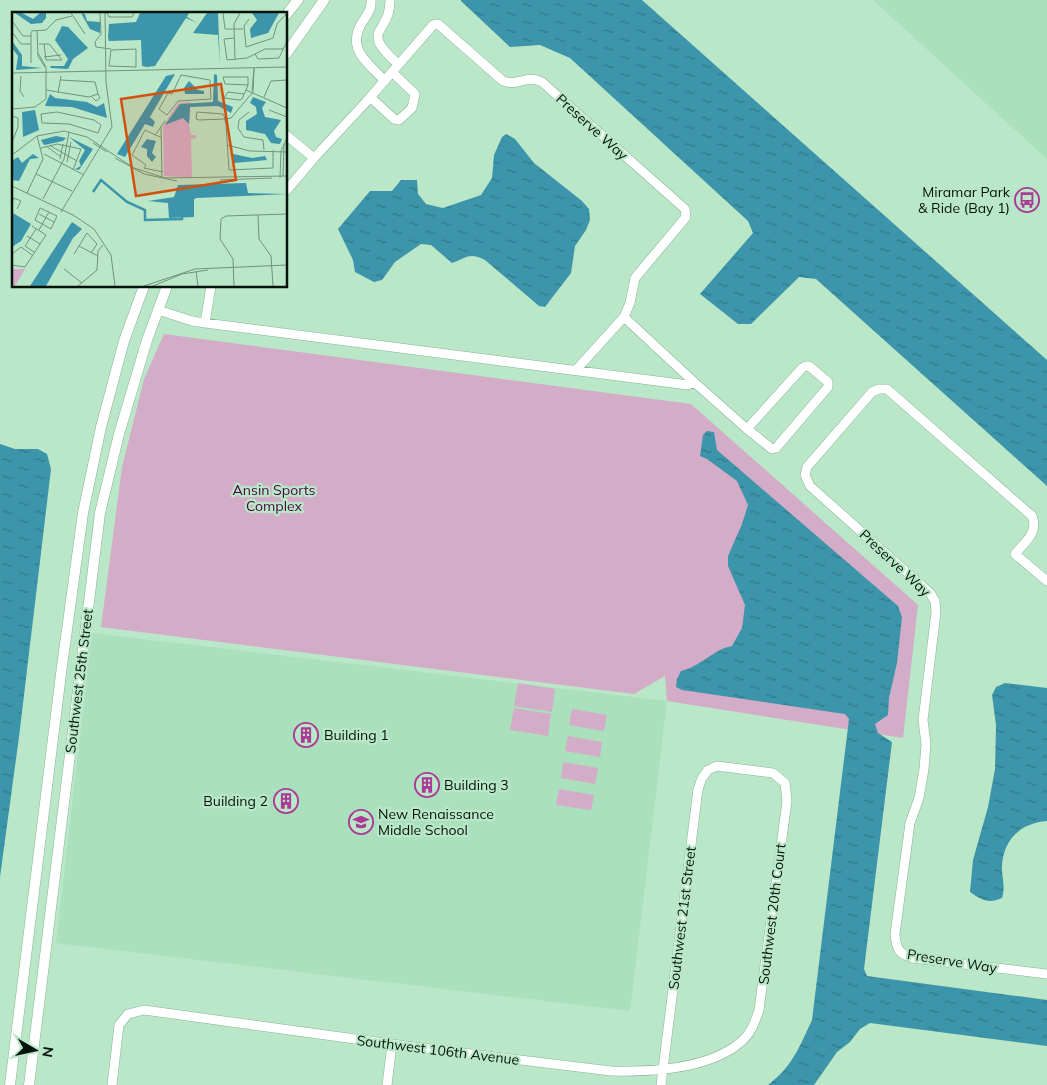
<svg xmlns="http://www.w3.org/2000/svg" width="1047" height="1085" font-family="Mulish,sans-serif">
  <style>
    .built { fill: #aae0bc }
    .park { fill: #d3acc8 }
    .water { fill: url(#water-ripples) }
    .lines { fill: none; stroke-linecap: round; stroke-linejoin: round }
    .minor-casing { stroke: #87b496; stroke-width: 10 }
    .tertiary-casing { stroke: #87b496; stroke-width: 11 }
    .minor { stroke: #fff; stroke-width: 9 }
    .tertiary { stroke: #fff; stroke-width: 10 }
    .labels { text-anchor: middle; stroke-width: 4.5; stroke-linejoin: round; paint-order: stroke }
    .street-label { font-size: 14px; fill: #04140a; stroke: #b9e7c8 }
    .poi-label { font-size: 14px; fill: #04140a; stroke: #b9e7c8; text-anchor: start }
    .park-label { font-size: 14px; fill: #4b0540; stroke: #b9e7c8 }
    .inset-river { fill: none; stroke: #3c95aa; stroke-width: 2.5 }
    .inset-road { fill: none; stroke: #71937c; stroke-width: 1 }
    .view { fill: #d1520c; fill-opacity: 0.15; stroke: #d1520c; stroke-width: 2.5 }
    .inset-edge { fill: none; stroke: #04140a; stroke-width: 2.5 }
  </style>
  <defs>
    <pattern id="water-ripples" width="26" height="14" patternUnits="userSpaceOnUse" patternTransform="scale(1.25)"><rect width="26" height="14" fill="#3c95aa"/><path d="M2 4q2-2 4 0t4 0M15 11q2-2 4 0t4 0" fill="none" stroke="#307889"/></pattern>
  </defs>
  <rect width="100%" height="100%" fill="#b9e7c8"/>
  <!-- built -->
  <path class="built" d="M873,0H1047V159L1035,148Z
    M92,633L667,701L630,1011L56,943Z"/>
  <!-- park -->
  <path class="park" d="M164,334L691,404L918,605L903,738L667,701L665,676L634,694L101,627L122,467L144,379Z
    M518,683L555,689L552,712L514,706Z
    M514,708L551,714L548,736L510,730Z
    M572,709L607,715L604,731L569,725Z
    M568,736L602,742L600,757L565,751Z
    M563,762L598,768L595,784L561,778Z
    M559,789L594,795L591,810L556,805Z"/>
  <!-- water -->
  <path class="water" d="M461,0H642L1047,360V486L816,279L799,277L751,324H738L700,294L753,233L748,221L570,58L540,45L510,47L461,1Z
    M506,134L515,139L534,163L582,201L589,209L590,220L586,230L575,246L571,273L545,307L539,306L485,260C469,252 467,258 452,263L431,245L421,244L395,262L382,280L374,282L355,272L353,260L338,229L370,191H392L401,180H417L418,194L426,204L443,208L481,195L492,178L494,155L502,137Z
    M707,431L714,432L717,450L898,606L902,617L897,663L889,698L888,715L875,724L878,733L892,742L864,969L867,976L1047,1000V1046L870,1023L860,1029L850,1042L837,1052L814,1085H768C792,1067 800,1046 812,1020L849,719L845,714L682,690L676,687L677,679L681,671C700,667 714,649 732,646L742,628L745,605L728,566V556L742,524L748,505L737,481L707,459L700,456L703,435Z
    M0,444L15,449H38L47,454L51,469L19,737L0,877Z
    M1005,683L1047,688V821C1019,823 1001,842 1002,871C1003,881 1005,889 1002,898C988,904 982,900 970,892L973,860L988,807L995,769L996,725L992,695L996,687Z"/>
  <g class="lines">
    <defs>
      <path id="minor" d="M371,0C372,7 369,12 365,18C344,47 365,60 385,81
        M390,0C390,36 358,28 398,64
        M370,97L394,119L399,120L412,108L415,94L392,72
        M286,135L314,158L366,102L433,25L438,24L503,81C520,87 525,74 542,82L685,209L686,217L635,278L630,303L624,317L576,370
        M286,191L314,158
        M158,310L192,321L205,323L688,385L694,382
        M624,317L694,382L747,429
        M205,323L211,286
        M806,366H809L828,382V387L776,448L772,449L747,429L802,368Z
        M1047,581L1015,554C1025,542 1039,532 1032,516L887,389H879L872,392L807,467L805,475L810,486L930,593L935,601L936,612L923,720L926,744L924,769L919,798L910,823L895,934C896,947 898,954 912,958L1047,974
        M112,1085L119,1025L128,1014L144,1010L406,1046L611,1071C651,1072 712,1069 743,1040C752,1032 755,1021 759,1010L787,801L785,783L773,773L717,766L708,770L702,778L698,789L661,1085
        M387,1085L392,1044"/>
      <path id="tertiary" d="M286,15L298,0
        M286,54L324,0
        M10,1085L62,666L83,513L101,427L124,341L144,286
        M29,1085L100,513L119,434L147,340L167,286"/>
    </defs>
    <!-- minor casing -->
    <use href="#minor" class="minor-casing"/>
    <!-- tertiary casing -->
    <use href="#tertiary" class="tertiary-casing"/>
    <!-- minor -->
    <use href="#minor" class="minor"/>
    <!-- tertiary -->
    <use href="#tertiary" class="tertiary"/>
  </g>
  <!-- icons -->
  <defs>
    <symbol id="bus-ring" viewBox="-11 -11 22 22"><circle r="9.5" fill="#b9e7c8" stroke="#ab3b97" stroke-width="1.5"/><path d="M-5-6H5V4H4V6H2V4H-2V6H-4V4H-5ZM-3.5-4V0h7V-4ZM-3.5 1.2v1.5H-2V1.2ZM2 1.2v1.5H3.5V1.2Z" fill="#ab3b97"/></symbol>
    <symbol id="building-ring" viewBox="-11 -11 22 22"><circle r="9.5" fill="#b9e7c8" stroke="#ab3b97" stroke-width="1.5"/><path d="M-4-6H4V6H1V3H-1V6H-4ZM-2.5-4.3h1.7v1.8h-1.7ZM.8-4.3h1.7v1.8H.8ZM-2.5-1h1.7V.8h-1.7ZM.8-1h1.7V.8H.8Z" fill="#ab3b97"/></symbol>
    <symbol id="school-ring" viewBox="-11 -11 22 22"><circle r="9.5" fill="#b9e7c8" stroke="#ab3b97" stroke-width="1.5"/><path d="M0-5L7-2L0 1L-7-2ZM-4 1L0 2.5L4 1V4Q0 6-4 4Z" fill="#ab3b97"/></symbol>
  </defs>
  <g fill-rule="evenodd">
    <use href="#bus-ring" x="1013" y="186" width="28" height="28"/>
    <use href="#building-ring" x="292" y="721" width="28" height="28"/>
    <use href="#building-ring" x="413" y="771" width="28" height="28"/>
    <use href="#building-ring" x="272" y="787" width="28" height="28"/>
    <use href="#school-ring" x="347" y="808" width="28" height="28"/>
  </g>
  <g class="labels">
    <!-- street labels -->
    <g class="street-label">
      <text transform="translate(592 127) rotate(42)" y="5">Preserve Way</text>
      <text transform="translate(895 563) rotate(43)" y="5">Preserve Way</text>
      <text transform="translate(79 681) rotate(-83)" y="5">Southwest 25th Street</text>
      <text transform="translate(772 914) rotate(-83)" y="5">Southwest 20th Court</text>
      <text transform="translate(682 918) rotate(-83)" y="5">Southwest 21st Street</text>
      <text transform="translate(952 961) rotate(9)" y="5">Preserve Way</text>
      <text transform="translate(438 1050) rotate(7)" y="5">Southwest 106th Avenue</text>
    </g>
    <!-- poi labels -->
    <g class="poi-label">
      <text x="1010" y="197" text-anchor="end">Miramar Park<tspan x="1010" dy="16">&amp; Ride (Bay 1)</tspan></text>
      <text x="324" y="740">Building 1</text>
      <text x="444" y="790">Building 3</text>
      <text x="268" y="806" text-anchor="end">Building 2</text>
      <text x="378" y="819">New Renaissance<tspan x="378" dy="16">Middle School</tspan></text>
    </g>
    <!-- park labels -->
    <g class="park-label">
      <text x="274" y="495">Ansin Sports<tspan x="274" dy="16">Complex</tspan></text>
    </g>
  </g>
  <!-- overview -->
  <g transform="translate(12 12)">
    <rect width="275" height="275" fill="#b9e7c8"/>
    <path d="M0,257H13L3,274H0Z" fill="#d3acc8"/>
    <path d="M179,90L177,113L179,123H184V126L179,127L180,166L152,164L151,114L166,91Z" fill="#d3acc8"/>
    <path d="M3,1H10L21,7L28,1H34V6L30,11L19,12ZM69,1L73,2L75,9L88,10V21L78,17ZM128,1H177L175,5L185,11L174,6L143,54L135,55L130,54L129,28L97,29L96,25L97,12L124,10ZM195,1H206L208,53L206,23L181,21ZM240,1H267L256,21L239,26L238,17L245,8ZM50,14L56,15L76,36L61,47L56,57L39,56L38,54H52L56,47L43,28ZM0,29L10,43V54L30,56L4,58L6,44L0,36ZM163,62L138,105L143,110L141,115L133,112L113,145L105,142L154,64ZM202,62L205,63L206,89L221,95L219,101L206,94L178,95L177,112L171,106L153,113L168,92L201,90ZM177,69L186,78L192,79V82H173L172,76ZM38,82L43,86L75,90L85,95L92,91L95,106L60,95L33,94ZM241,85L254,90L250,96L253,105L269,108L262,119L264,125L270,127L268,132L259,131L253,122L234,118V109L245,102L244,95L238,91ZM23,98L27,118L11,125L10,100ZM44,124L54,126L51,129L32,133L29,128ZM57,125L81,137L67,158L63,157L69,154L67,149L73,138ZM135,127L144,129L140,141L144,145L140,150L135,144V137L129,135ZM21,142L27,146L18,147L7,169L0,168L1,148L6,145L10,151ZM221,142L240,146L253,144L255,148L222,151ZM234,171L236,181L275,182L185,186L182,187V205L157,206L156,191L136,189L162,185L166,173ZM1,201L19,212L9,229L0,235ZM60,210L70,217L61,226L34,274H18Z" fill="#3c95aa"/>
    <path class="inset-river" d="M81,180L89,168L115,190L133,198V208L170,207V203"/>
    <path class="inset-road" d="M59,1L73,22M88,1L89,22L83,30L84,35L99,37M95,1L97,5H120L122,1M211,1L213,17H231M237,7L232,14L234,35L261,26L265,12L275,1M0,9L11,24H19M19,19L34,18L44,8L60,4M25,19L26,44L33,55M0,20L9,32H18M222,26L212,27L215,48L235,46L253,37H271M27,32H37L38,33L50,48H34L32,32M124,37V55L97,54L99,38ZM243,42L246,47L267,46L275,29M32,45L49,43M223,47L222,12L228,1M19,51V20M242,56L241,80L219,106L213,107L187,108L184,107L185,100L211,102L212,104L213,107V109L214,112L217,158L261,156V138M0,61L275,55M169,63L198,68L199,87L166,89L155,103L147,97L156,81L160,82ZM9,64L8,79L12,85M34,78L77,85L86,82L83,70L49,68M234,78L236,73V65H211L213,72L236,73M240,79L242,57M46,81L49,64M232,82L216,80L212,86L228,88L230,87L232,82L234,78L275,96M80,85L84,89L88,86L86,82M252,85L259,69L275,68M0,97L23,95L34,87V55L26,41M257,98L275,105M45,100L82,108L89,113L86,121L57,112L30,111L29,102ZM237,100L227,108L226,116L232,125L251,128L252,138M0,104L6,106V115L0,130M149,115L150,165M144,122L153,109M150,126L133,118L120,143L134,153L132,156L151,160M81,131L95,140M37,133L65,149M215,133L238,139L275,140M34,134L49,145M29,136L45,132L69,137L61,158M32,142L72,163M0,143L25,124L52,119L75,125L122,156L153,166L275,164M103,146L132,162L165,169M48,147L51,132M55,150L59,130M24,162L60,179M271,164L272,132M268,166L269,139L275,126M208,168L260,166M0,174L61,203L82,217L99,243L103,274M15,181L31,147L25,124M31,187L52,147L57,120M0,191L2,186L9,189L5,197M28,196L45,204L39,217L23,208ZM49,200L100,115L94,70L93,1M27,202L42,210M246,203L247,227L259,244L261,274M27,218L37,200M15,224L28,232M67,234L86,244M22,240L13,234L24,217M0,242L9,235L20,243M62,242L75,221L85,232L79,241M0,253L13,255L34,223L20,214M52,257L70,271M184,259L186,274M66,274L85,258L86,239L91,233M132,274L183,257L275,253M141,274L170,262L196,258M222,274L221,247L208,227L209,207L214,204L275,202"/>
    <path class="view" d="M209,72L224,168L124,184L109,87Z"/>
    <rect width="275" height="275" class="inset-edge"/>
  </g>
  <!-- north arrow -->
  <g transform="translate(35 1050) rotate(99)" stroke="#b9e7c8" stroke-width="4" paint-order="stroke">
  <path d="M0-4L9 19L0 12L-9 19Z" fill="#04140a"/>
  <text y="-8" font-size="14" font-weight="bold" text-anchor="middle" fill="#04140a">N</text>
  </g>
</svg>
